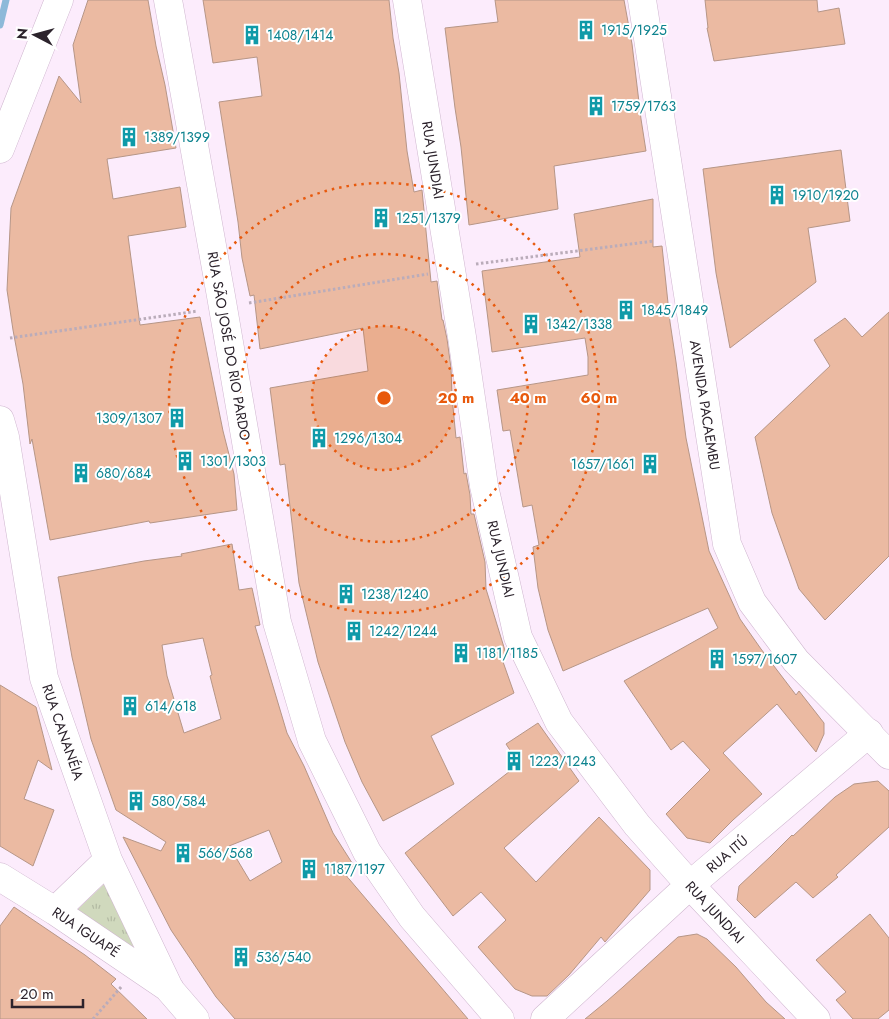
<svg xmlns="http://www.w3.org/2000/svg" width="889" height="1019" font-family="Jost,sans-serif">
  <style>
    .grass { fill: url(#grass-tufts) }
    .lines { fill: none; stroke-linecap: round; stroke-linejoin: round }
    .stream { stroke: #8db9d9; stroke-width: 7 }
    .building { fill: #ebbaa2; stroke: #b69687; fill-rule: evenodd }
    .minor-casing { stroke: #cfb6cf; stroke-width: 29 }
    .major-casing { stroke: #cfb6cf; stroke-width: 29 }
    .path { stroke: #baacba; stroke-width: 3; stroke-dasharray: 2.5 2.5; stroke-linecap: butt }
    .minor { stroke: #fff; stroke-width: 28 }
    .major { stroke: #fff; stroke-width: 28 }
    .ring { fill: none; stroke: #e8590c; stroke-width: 2.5; stroke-dasharray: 2.5 5 }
    .labels { text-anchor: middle; stroke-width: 4; stroke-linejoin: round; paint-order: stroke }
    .culture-label { font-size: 14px; fill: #0d838f; stroke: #fff; text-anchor: start }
    .street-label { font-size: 14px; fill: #2c232c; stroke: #fff }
    .centre { fill: #e8590c; stroke: #fff; stroke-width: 2.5 }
    .ring-label { font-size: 15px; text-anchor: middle; font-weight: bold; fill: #e8590c; stroke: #fff; stroke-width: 4; stroke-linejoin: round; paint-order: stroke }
  </style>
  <defs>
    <pattern id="grass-tufts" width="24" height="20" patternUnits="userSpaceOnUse" patternTransform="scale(1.25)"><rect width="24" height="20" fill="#d0d9bd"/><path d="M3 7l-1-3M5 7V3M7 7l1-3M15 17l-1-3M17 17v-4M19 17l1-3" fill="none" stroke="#b3baa3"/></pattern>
  </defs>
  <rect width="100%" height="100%" fill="#fcecfc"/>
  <!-- grass -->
  <path class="grass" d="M104,884L136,949L76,911Z"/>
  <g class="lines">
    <!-- stream -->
    <path class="stream" d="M0,25L6,0"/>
  </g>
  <!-- building -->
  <path class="building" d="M88,0H148L156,46L165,85L176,148L107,159L113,199L180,187L186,227L128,236L140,325L200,317L223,431L234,474L237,510L150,523L149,521L50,540L32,439L30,444L23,384L13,330L7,290L11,208L59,76L81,103L73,45Z
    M203,0H389L393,38L399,73L407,151L414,192L422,190L431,282L437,281L442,320H443L447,339L451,368L452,397L456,438L460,437L464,474L466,473L470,495L471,514H474L485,562L486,589L507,657L502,659L514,693L431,736L454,784L383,821L362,782L345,742L318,662L299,583L285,464L280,465L270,388L368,371L363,328L260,349L254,295L250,296L242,258L238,222L219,102L262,96L257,57L213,63Z
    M495,0H624L632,44L641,119L646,151L554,166L558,209L469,225L461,147L455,108L445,28L498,22Z
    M705,0H817L818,12L839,8L845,44L714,61L707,28H708Z
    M841,150L850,221L808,228L816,282L730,348L716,273L703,169Z
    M653,199V247L662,246L670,322L676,362L686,438L709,551L740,619L761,649L796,695L799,691L824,723V734L816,752L777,704L723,753L762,794L733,820L710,843L687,838L666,814L710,770L683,741L671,750L624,681L718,628L708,608L563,671L548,630L538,588L533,547L539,545L532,505L523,507L510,430L503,431L497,390L588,375V357L585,338L492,352L482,271L580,257L574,214Z
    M889,312V556L825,620L799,589L772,513L755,437L830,366L814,340L845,318L862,337Z
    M232,544L239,590L252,588L260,625L255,626L287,733L304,766L333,833L354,866L344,873L468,1019H235L216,997L171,930L123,837L161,851L166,842L116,810L91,739L72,657L58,577L144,561L182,556L181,554ZM203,638L212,675L210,676L221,719L184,733L167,676L162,645ZM269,830L282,862L250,881L229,846Z
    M0,685L36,707L52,770L38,760L24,799L54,810L33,866L0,846Z
    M538,723L579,781L504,848L536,882L599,817L650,870V890L605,942L601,937L569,975L547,996H532L515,989L478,947L506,920L481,892L453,916L405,853L519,764L506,744Z
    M878,781L889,791V827L836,875L838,877L813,898L796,882L755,918L737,900L739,886L770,857L792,835L793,836L835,797L854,784Z
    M14,907L85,955L116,979L111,984L147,1019H0V926Z
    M870,914L889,938V1010L878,1019H853L836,1000L846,992L816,960Z
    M697,934L707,939L736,967L766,1002L785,1019H585L607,1001L623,987L678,937Z"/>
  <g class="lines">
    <defs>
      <path id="minor" d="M168,0L221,296L277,622L312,741L367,852L412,917L500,1019
        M407,0L462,337L484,486L518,637L559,722L637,825L690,885L816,1019
        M0,149L59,0
        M0,420L5,437L44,678L108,860L170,990L195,1019
        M0,877L55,911L170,989
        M55,911L108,860
        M545,1019L690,885L869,733"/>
      <path id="major" d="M642,0L727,544L752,602L796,661L889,755"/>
    </defs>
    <!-- minor casing -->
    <use href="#minor" class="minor-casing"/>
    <!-- major casing -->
    <use href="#major" class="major-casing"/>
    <!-- path -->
    <path class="path" d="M476,264L654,241
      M249,303L428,274
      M10,338L198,311
      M93,1019L122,986"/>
    <!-- minor -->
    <use href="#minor" class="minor"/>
    <!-- major -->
    <use href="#major" class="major"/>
  </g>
  <!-- distance rings -->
  <circle cx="384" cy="398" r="72" fill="#e8590c" fill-opacity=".12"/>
  <g class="ring">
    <circle cx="384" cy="398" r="72"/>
    <circle cx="384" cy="398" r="144"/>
    <circle cx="384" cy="398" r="215"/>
  </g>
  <!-- icons -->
  <defs>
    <symbol id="building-bare" viewBox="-9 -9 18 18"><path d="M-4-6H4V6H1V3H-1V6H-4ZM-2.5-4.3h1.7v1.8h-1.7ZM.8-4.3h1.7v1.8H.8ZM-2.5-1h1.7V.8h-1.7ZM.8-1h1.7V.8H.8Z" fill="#0f9aa8" stroke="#fff" stroke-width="2.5" paint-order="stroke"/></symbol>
  </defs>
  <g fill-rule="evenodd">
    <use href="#building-bare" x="572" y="16" width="28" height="28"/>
    <use href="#building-bare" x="238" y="21" width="28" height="28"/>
    <use href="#building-bare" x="582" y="92" width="28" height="28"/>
    <use href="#building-bare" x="115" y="123" width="28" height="28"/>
    <use href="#building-bare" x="763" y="181" width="28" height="28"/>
    <use href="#building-bare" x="367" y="204" width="28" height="28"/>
    <use href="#building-bare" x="612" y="296" width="28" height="28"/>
    <use href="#building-bare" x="517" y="310" width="28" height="28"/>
    <use href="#building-bare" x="163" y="404" width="28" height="28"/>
    <use href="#building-bare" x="305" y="424" width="28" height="28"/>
    <use href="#building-bare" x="171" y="447" width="28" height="28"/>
    <use href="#building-bare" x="636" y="450" width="28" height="28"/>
    <use href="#building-bare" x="67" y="459" width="28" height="28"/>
    <use href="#building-bare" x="332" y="580" width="28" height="28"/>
    <use href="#building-bare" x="340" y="617" width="28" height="28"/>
    <use href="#building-bare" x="447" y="639" width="28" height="28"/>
    <use href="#building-bare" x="703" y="645" width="28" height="28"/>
    <use href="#building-bare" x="116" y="692" width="28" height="28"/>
    <use href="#building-bare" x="500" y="747" width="28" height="28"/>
    <use href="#building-bare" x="122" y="787" width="28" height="28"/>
    <use href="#building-bare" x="169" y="839" width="28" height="28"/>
    <use href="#building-bare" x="295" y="855" width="28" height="28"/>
    <use href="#building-bare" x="227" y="943" width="28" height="28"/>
  </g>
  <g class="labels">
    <!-- culture labels -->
    <g class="culture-label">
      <text x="601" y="35">1915/1925</text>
      <text x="267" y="40">1408/1414</text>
      <text x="611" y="111">1759/1763</text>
      <text x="144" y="142">1389/1399</text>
      <text x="792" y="200">1910/1920</text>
      <text x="396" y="223">1251/1379</text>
      <text x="641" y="315">1845/1849</text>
      <text x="546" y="329">1342/1338</text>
      <text x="162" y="423" text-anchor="end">1309/1307</text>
      <text x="334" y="443">1296/1304</text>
      <text x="200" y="466">1301/1303</text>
      <text x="635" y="469" text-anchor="end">1657/1661</text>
      <text x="96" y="478">680/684</text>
      <text x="361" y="599">1238/1240</text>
      <text x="369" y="636">1242/1244</text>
      <text x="476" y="658">1181/1185</text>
      <text x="732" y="664">1597/1607</text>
      <text x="145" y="711">614/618</text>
      <text x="529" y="766">1223/1243</text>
      <text x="151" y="806">580/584</text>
      <text x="198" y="858">566/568</text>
      <text x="324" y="874">1187/1197</text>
      <text x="256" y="962">536/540</text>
    </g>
    <!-- street labels -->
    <g class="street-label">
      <text transform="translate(433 160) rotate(81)" y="5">RUA JUNDIAI</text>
      <text transform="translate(229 346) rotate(80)" y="5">RUA SÃO JOSÉ DO RIO PARDO</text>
      <text transform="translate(705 405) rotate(81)" y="5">AVENIDA PACAEMBU</text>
      <text transform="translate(501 559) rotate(77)" y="5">RUA JUNDIAI</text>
      <text transform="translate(63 732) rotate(71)" y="5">RUA CANANÉIA</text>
      <text transform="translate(727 854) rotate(-40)" y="5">RUA ITÚ</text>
      <text transform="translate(715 912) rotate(47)" y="5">RUA JUNDIAI</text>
      <text transform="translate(86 932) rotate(34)" y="5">RUA IGUAPÉ</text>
    </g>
  </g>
  <circle cx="384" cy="398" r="8" class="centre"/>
  <g class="ring-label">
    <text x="456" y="403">20 m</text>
    <text x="528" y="403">40 m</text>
    <text x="599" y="403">60 m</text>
  </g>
  <!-- north arrow -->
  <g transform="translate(35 35) rotate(276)" stroke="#ffffff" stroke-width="4" paint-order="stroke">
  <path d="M0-4L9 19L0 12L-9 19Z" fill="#2c232c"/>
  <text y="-8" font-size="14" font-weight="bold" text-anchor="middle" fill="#2c232c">N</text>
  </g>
  <!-- scale -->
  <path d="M12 999v8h71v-8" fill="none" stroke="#2c232c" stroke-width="2.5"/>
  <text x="20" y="999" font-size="15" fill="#2c232c" stroke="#ffffff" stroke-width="4" paint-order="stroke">20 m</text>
</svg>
